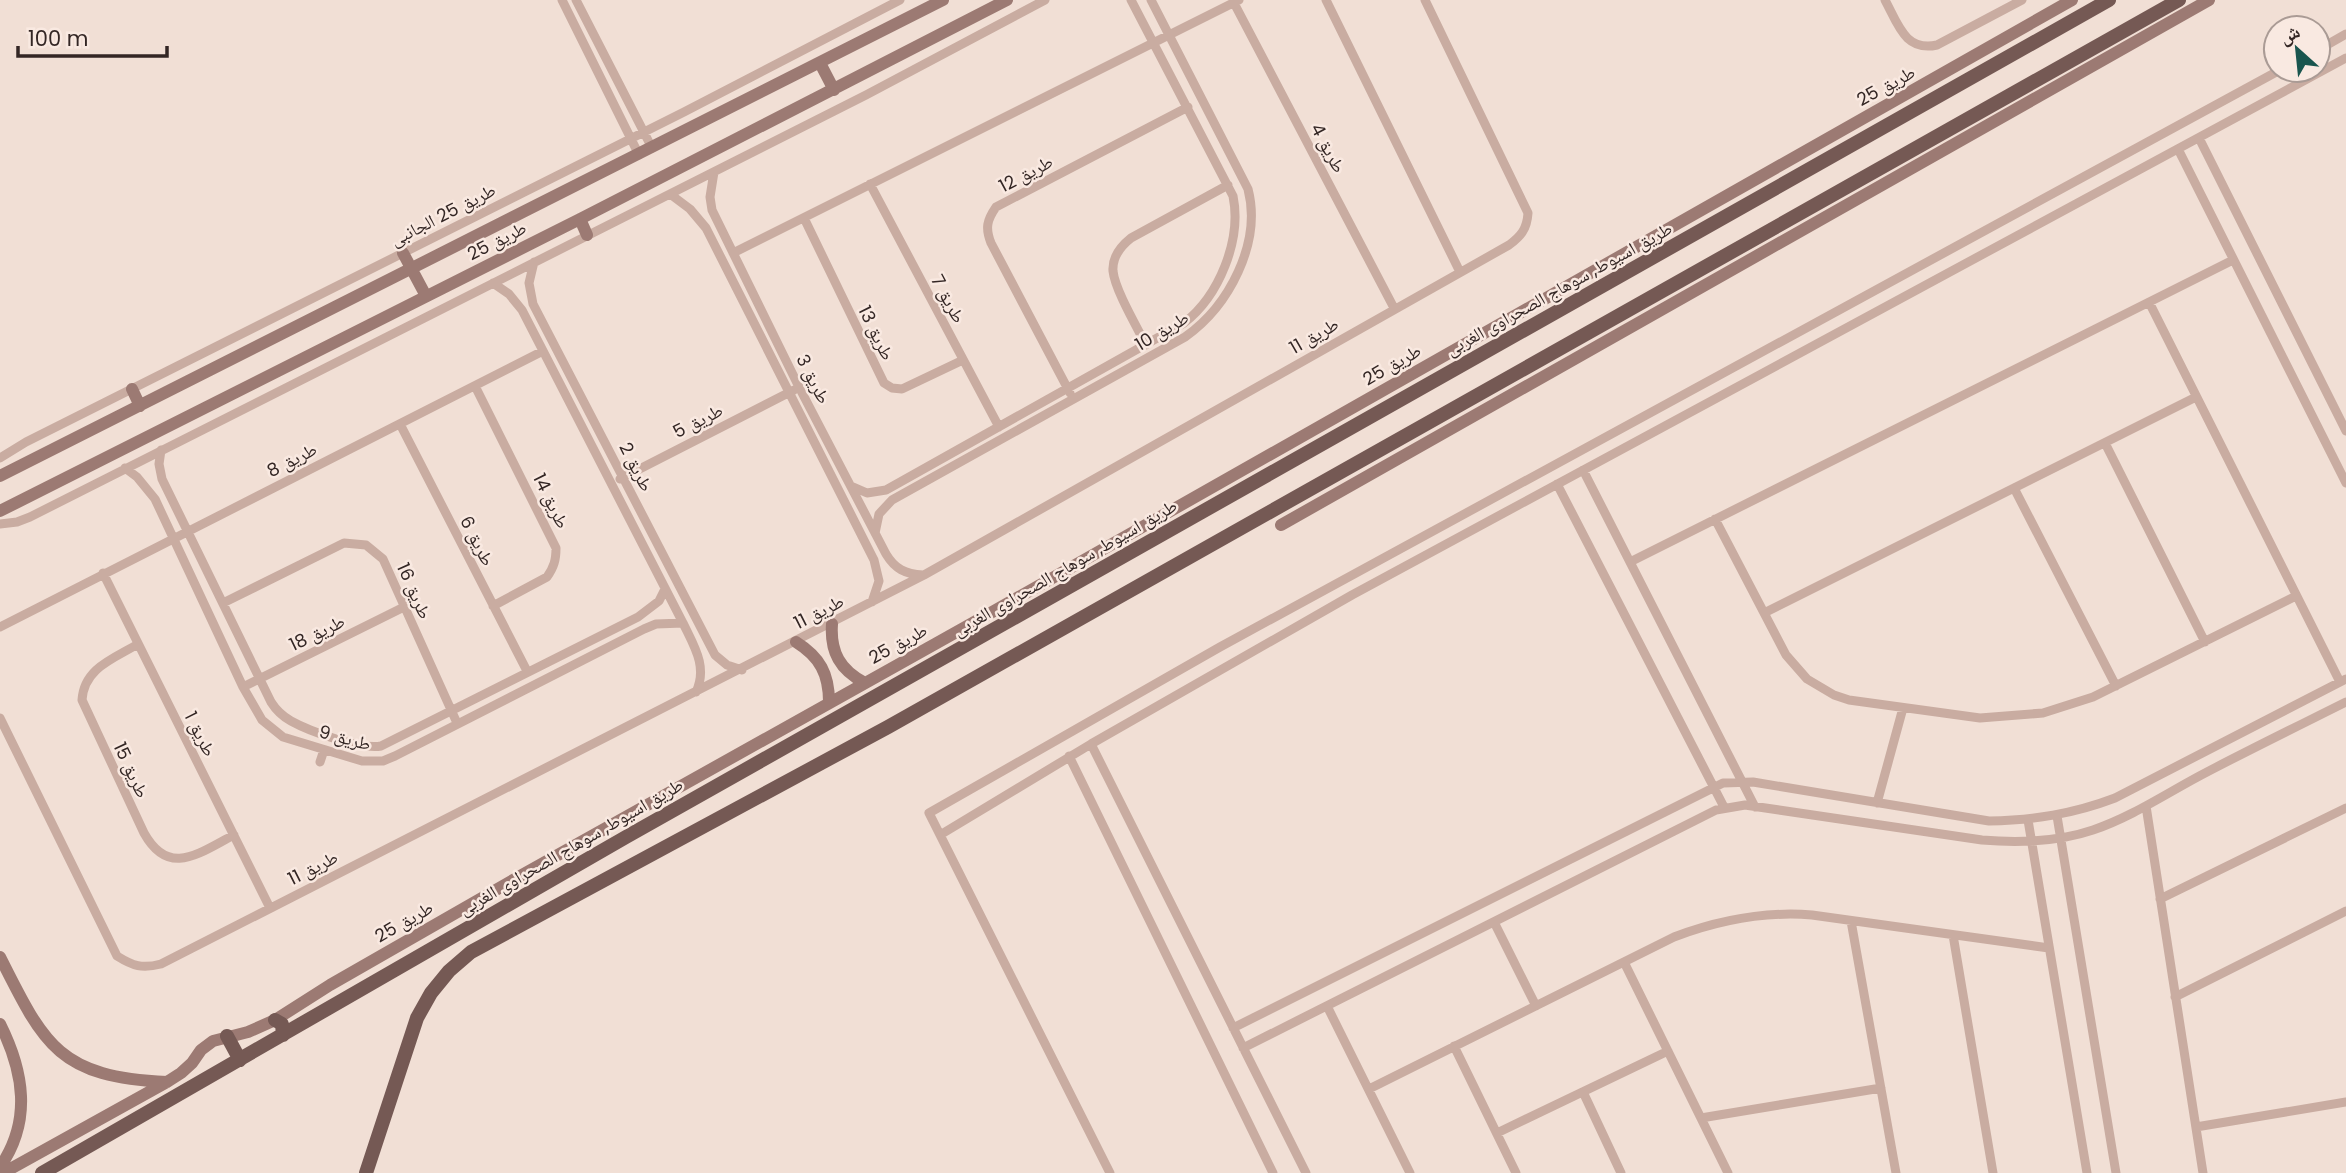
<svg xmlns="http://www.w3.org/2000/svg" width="2346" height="1173" font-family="Poppins,'Noto Naskh Arabic',sans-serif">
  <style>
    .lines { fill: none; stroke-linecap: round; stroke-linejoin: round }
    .street { stroke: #c9aca1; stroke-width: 9 }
    .secondary { stroke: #9c7a73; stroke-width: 12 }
    .primary { stroke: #755954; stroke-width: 14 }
    .labels { text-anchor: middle; stroke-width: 5; stroke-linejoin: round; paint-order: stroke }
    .street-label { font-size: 18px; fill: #332624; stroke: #f9e9e1 }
  </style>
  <rect width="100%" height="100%" fill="#f1dfd5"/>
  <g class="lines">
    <!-- street -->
    <path class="street" d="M562,0L639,155
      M576,0L652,148
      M1326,0L1460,272
      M1885,0C1898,24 1905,52 1937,45L2022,0
      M1234,3L1394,308
      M2318,50L2346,34
      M2199,138L2346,431
      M2178,149L2346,483
      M714,172L710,197L712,210L799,387L886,554C895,569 905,574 923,575
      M870,184L999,427
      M670,194L690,209L706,228L874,560L879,581L872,602
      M804,218L884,383L892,388L902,389L963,360
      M733,253L1239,0
      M534,262L529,283L533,304L715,655L727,665L742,670
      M493,283L509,294L522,310L683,623C694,646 708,667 696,692
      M2149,302L2340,682
      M1146,345C1137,327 1115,290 1113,271C1112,257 1121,246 1131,238L1228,185
      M475,386L556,548C556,560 554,567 547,577L493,606
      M1070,393L991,243C985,228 987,220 996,207L1188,107
      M400,424L527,671
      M2105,443L2205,642
      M161,450L159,464L162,479L271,702C276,710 282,716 291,721C309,731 361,750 381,746L638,617L659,601L665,589
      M0,458L26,442L684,112L900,0
      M125,468L137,477L155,499L243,687L262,720L283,737L362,761H383L395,756L644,629L656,624L683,623
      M1583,470L1755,807
      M620,479L794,390
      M1557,484L1724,807
      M851,486L867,493L886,490L1184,323C1219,296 1242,240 1233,196L1131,0
      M2014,488L2116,686
      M1715,519L1786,655L1807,679L1834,695L1849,700L1980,718L2043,713L2093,697L2296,596
      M0,524L17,522L30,517L866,95L1045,0
      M875,533L879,514L892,500L1185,337C1229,306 1262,243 1248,189L1151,0
      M1630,562L2233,260
      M103,573L270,908
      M223,603L344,543L366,545L383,559L457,723
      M1764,613L2196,397
      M0,627L543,351
      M138,644C113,659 84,668 82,700L144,833C169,878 199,853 234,835
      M243,687L404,607
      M0,718L117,956C133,966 142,969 161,964L924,575L1509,245C1521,236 1527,229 1528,213L1425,0
      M1091,744L1306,1173
      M1069,756L1273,1173
      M320,762L324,750
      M1877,803L1903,708
      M2146,806L2203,1173
      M2057,816L2116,1173
      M2028,820L2087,1173
      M940,835L1091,744L1352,595L2346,58
      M2160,899L2346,808
      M1851,921L1896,1173
      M1494,922L1536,1006
      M1953,935L1993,1173
      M1624,962L1728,1173
      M2175,997L2346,911
      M1327,1006L1410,1173
      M1233,1028L1723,783L1753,782L1989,821C2034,820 2073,814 2115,798L2346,679
      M1454,1046L1516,1173
      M1243,1048L1716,810L1745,805L1982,840C2019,843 2058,842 2093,830C2134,816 2170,791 2207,772C2253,748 2300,725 2346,702
      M1369,1089L1674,937C1719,920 1763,911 1812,915L2049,948
      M1583,1092L1621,1173
      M1701,1118L1881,1088
      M2196,1127L2346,1102
      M1497,1133L1668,1051
      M1110,1173L929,813L1220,647L2280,70"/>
    <!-- secondary -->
    <path class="secondary" d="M820,63L834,90
      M580,219L587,235
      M403,253L426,296
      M132,389L140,406
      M0,476L943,0
      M0,511L580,219L1007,0
      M1281,525L2209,0
      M832,624C830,652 840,670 865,683
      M796,642C820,657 829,674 829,702
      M0,957C45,1047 60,1077 167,1082
      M0,1024C24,1072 32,1121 0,1167
      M3,1173L167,1082L181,1073L192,1063L201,1050L213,1041L248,1032L275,1020L330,985L522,875L994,611L2072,0"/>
    <!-- primary -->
    <path class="primary" d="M275,1020L282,1024L283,1035
      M227,1036L240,1060
      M42,1173L626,837L2109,0
      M366,1173L417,1018L431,993L449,971L471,952L888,727L2179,0"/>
  </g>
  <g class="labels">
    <!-- street labels -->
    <g class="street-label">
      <text transform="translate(1886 86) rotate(-29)" y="6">طريق 25</text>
      <text transform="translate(1328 148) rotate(62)" y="6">طريق 4</text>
      <text transform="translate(1026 174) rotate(-28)" y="6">طريق 12</text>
      <text transform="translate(443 215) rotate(-27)" y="6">طريق 25 الجانبى</text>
      <text transform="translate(497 241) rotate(-27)" y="6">طريق 25</text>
      <text transform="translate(1559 289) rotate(-29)" y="6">طريق اسيوط, سوهاج الصحراوى الغربى</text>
      <text transform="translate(948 299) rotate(62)" y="6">طريق 7</text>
      <text transform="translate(1162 331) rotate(-31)" y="6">طريق 10</text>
      <text transform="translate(876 333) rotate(64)" y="6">طريق 13</text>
      <text transform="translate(1314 336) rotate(-30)" y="6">طريق 11</text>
      <text transform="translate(1392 365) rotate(-30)" y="6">طريق 25</text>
      <text transform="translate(813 379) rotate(63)" y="6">طريق 3</text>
      <text transform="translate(698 421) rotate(-27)" y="6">طريق 5</text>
      <text transform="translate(292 460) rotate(-27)" y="6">طريق 8</text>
      <text transform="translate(636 467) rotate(63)" y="6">طريق 2</text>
      <text transform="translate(551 501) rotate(64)" y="6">طريق 14</text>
      <text transform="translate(477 541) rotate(63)" y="6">طريق 6</text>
      <text transform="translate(1065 568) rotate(-30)" y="6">طريق اسيوط, سوهاج الصحراوى الغربى</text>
      <text transform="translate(414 591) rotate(66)" y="6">طريق 16</text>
      <text transform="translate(819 612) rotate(-27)" y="6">طريق 11</text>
      <text transform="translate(317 633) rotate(-26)" y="6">طريق 18</text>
      <text transform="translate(898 644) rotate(-29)" y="6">طريق 25</text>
      <text transform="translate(200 734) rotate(63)" y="6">طريق 1</text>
      <text transform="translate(345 738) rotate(15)" y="6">طريق 9</text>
      <text transform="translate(131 770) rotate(65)" y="6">طريق 15</text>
      <text transform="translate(571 847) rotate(-30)" y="6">طريق اسيوط, سوهاج الصحراوى الغربى</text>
      <text transform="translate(313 868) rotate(-27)" y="6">طريق 11</text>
      <text transform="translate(404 922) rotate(-30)" y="6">طريق 25</text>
    </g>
  </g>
  <!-- north arrow -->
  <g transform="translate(2297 49) rotate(333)"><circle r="33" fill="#f9e9e1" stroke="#aa9b95" stroke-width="2"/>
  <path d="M0-5L12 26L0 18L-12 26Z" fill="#19554e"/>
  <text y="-10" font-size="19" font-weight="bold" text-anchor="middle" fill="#332624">ش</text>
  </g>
  <!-- scale -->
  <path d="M18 46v10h149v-10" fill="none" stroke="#332624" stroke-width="3.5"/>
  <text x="28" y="46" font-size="21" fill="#332624" stroke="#f9e9e1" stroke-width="5" paint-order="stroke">100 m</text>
</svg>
